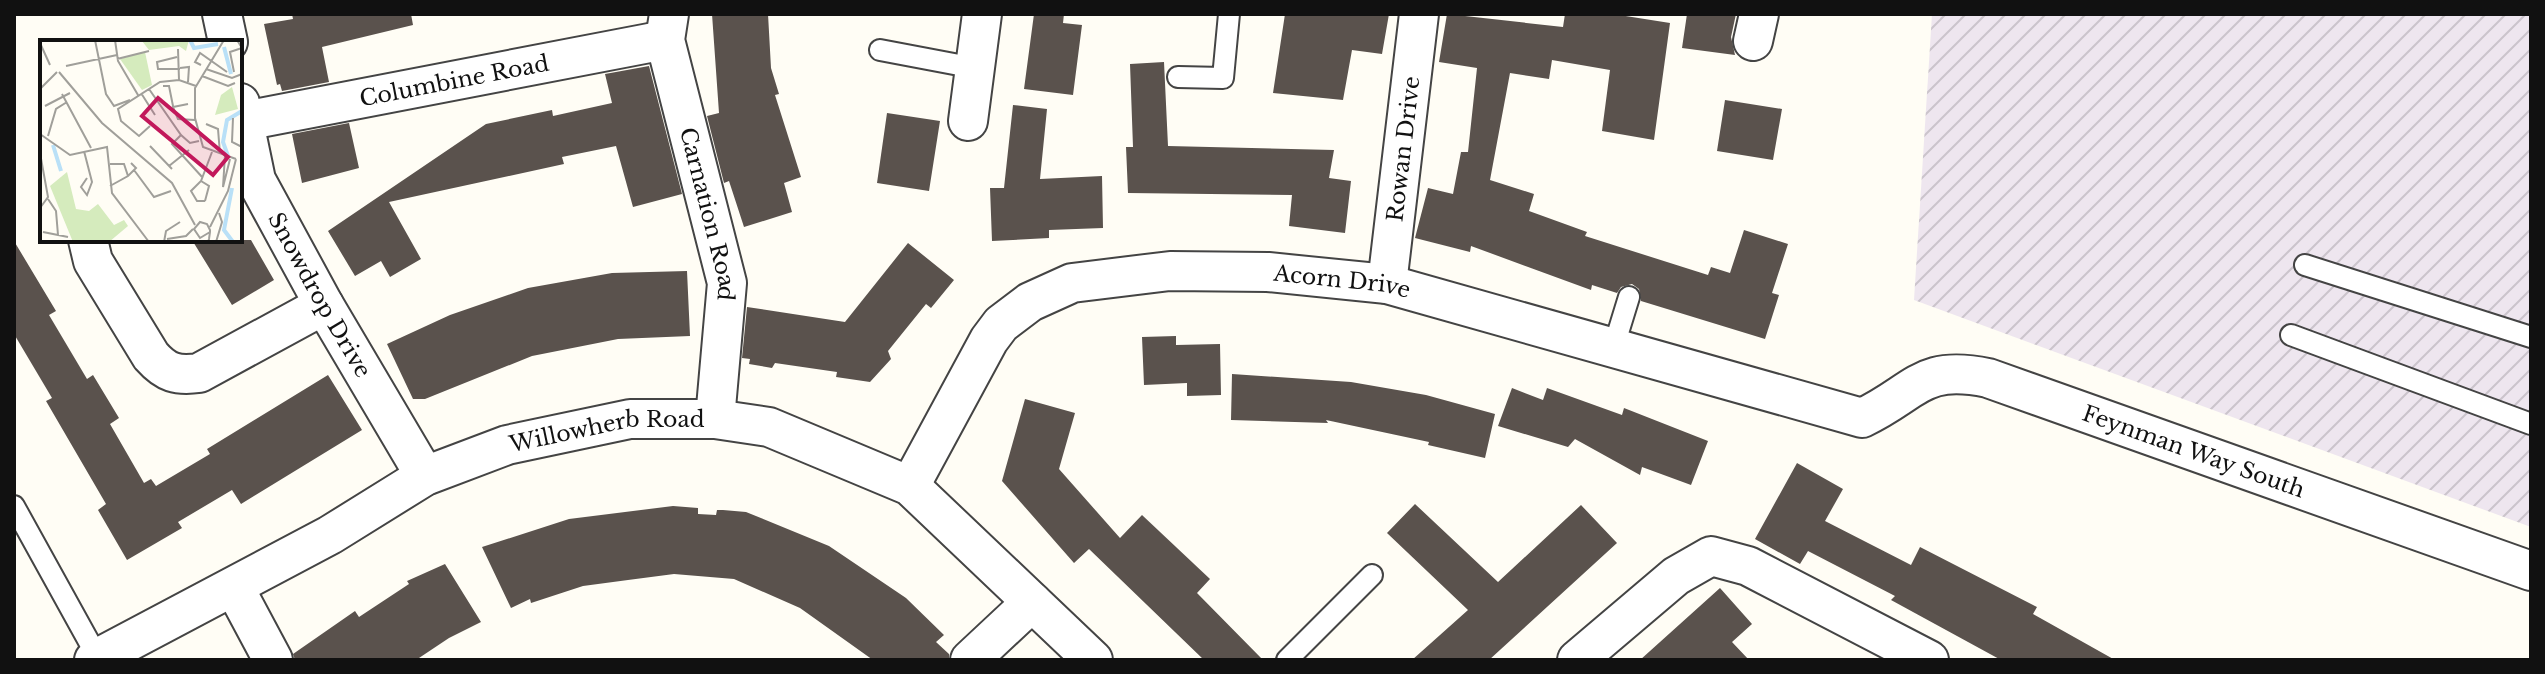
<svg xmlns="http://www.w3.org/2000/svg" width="2545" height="674" font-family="'Libre Baskerville',serif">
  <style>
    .industrial { fill: url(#industrial-furrows) }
    .building { fill: #5a524d }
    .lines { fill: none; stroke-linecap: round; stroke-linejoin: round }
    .lane-casing { stroke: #444; stroke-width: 24 }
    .street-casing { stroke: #444; stroke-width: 42 }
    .lane { stroke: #fff; stroke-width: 20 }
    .street { stroke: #fff; stroke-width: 38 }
    .labels { text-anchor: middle; stroke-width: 8; stroke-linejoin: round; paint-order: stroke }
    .street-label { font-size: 22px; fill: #111; stroke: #fff }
    .inset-river { fill: none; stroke: #b9e0f7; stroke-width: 4 }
    .inset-road { fill: none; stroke: #a09f9a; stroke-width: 2 }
    .view { fill: #c2185b; fill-opacity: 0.15; stroke: #c2185b; stroke-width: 4 }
    .inset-edge { fill: none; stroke: #111; stroke-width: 4 }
  </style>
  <defs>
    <pattern id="industrial-furrows" width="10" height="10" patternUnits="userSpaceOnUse" patternTransform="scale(2)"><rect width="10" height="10" fill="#eee6ef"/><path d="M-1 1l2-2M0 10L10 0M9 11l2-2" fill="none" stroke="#cbc4cc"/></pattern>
  </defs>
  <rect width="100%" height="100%" fill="#fffdf5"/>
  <!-- industrial -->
  <path class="industrial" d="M1932,14H2531V527L1914,300Z"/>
  <!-- building -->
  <path class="building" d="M292,14H411L413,25L322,47L329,82L282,91L280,84L277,85L264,24L293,19Z
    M712,14H768L771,68L779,94L775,95L801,177L784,183L792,212L744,227L729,181L724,183L707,116L719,113Z
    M1034,14H1064L1063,23L1082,25L1073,95L1024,89Z
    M1285,14H1389L1382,54L1352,50L1343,100L1273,93Z
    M1447,14L1563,27L1565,14H1613L1670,23L1654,140L1602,131L1610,70L1552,60L1549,79L1510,73L1490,180L1534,194L1529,211L1587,232L1585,236L1708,275L1711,267L1730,273L1744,230L1788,244L1772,293L1779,295L1765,339L1641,301L1639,289L1632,284L1621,287L1617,293L1592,285L1591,290L1471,246L1470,252L1415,238L1428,188L1453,194L1461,152H1468L1477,68L1439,62Z
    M1687,14H1736L1731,37L1735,55L1682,48Z
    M1164,62L1168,146L1334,150L1329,178L1351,181L1345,233L1289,226L1292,195L1128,193L1126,147H1133L1130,64Z
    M649,66L682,194L633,207L616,146L562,157L564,164L389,202L421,259L390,277L381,261L355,276L328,231L486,124L552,110L553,116L612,103L605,74Z
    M1725,100L1782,109L1773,160L1717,151Z
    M1013,105L1047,109L1040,179L1102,176L1103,228L1049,230V238L992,241L990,188H1004Z
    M887,113L940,121L929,191L877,183Z
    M349,123L359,168L302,183L292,134Z
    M192,240H251L274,280L232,305Z
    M14,241L56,311L49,315L87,379L93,375L119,418L110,424L144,483L151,479L156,486L210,454L207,449L328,375L362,430L241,504L232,490L178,522L182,528L127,560L98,510L106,504L46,401L52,398L14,334Z
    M908,243L954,280L931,308L926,304L888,351L891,359L870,382L836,377L837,372L775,363L772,368L749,364L750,359L742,358L747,307L845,322Z
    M687,271L690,336L618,339L532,356L425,399H413L387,344L450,315L528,288L612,273Z
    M1176,336V345L1220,344L1221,395L1187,396V383L1144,385L1142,337Z
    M1232,374L1351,382L1426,395L1495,414L1485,458L1428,445L1429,442L1326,420L1328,423L1231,420Z
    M1512,388L1543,400L1547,388L1622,415L1624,408L1708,441L1691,485L1642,467L1640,475L1575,439L1568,447L1498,426Z
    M1025,399L1075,413L1059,469L1120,538L1142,515L1210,579L1197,593L1263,660H1204L1089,549L1074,563L1002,481Z
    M1797,463L1843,489L1825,521L1911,565L1920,547L2037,607L2033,614L2115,660H2001L1891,600L1895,596L1808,551L1800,564L1755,539Z
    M1415,504L1498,582L1581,505L1617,543L1489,660H1412L1468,610L1387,533Z
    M673,506L698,508V514L716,515L717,510H723L746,512L829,546L906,598L944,635L936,642L949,654V660H873L800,608L734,579L674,574L628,580L583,586L531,603L530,599L511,608L482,547L569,519Z
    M445,564L481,622L449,638L416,660H295L293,654L355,611L359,617L409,584L407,581Z
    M1720,588L1752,624L1732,642L1749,660H1640Z"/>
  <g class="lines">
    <defs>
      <path id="lane" d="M880,50L975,68
        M1178,77L1223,78L1229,14
        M2305,265L2531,337
        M2291,335L2531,424
        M1613,349L1629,297
        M14,506L98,658
        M1287,660L1372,575"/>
      <g id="street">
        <path d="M222,14L228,42"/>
        <path id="s1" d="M669,14L665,40L727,283L715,419"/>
        <path d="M1753,41L1759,14"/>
        <path id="s2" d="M240,103L256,180L324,305L425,476"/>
        <path id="s3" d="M244,121L665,40"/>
        <path d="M968,121L982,14"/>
        <path d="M88,240L93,261L151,356C166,373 177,376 199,373L324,305"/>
        <path id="s4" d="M1387,284L1419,14"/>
        <path id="s5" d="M910,486L989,340L1001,324L1030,302L1072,283L1170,271L1268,272L1387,284L1862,418C1917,392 1920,364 1988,378L2531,571"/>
        <path d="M234,587L273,660"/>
        <path id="s6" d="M94,660L330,535L425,476L507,445L630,419H715L769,427L910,486L1093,660"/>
        <path d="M970,660L1032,602"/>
        <path d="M1577,660L1676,576L1711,556L1748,566L1929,660"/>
      </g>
    </defs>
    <!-- lane casing -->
    <use href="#lane" class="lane-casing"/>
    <!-- street casing -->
    <use href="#street" class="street-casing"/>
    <!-- lane -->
    <use href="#lane" class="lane"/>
    <!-- street -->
    <use href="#street" class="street"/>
  </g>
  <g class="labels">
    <!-- street labels -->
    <g class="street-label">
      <text dy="8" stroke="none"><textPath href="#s3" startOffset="214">Columbine Road</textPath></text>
      <text dy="8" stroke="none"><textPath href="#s4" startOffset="136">Rowan Drive</textPath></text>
      <text dy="8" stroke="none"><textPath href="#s1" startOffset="206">Carnation Road</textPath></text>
      <text dy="8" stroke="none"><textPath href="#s5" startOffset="540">Acorn Drive</textPath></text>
      <text dy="8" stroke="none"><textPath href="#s2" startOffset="210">Snowdrop Drive</textPath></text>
      <text dy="8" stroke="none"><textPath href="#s6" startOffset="568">Willowherb Road</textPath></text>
      <text dy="8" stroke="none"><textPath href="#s5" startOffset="1434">Feynman Way South</textPath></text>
    </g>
  </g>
  <!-- overview -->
  <g transform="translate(40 40)">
    <rect width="202" height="202" fill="#fffdf5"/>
    <path d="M105,12L112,45L102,50L80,19Z" fill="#d5ebbd"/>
    <path d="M149,0L146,11L139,6L109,10L102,1ZM192,47L198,69L175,75L181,55ZM27,132L36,169L49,171L58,164L74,185L84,180L88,186L69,202H33L10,146Z" fill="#d5ebbd"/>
    <path class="inset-river" d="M150,0L154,8L178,4M184,7L191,34M13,105L21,131M188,116L183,102L187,80L202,71M192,148L184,190L193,202"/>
    <path class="inset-road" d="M55,0L66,54L74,66L90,60M75,0L78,21L98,55M184,0L155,48V78L163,107L196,119M0,3L10,25M138,9L139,40M137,17L117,22L118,29H140M77,19L109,11M161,25L155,22L160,13L187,32M26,26L77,15M140,28L149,27L148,42M166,29L192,38L202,34M19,32L62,83L132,143L155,185M194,32L190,12L202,8L197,0M162,36L188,46L195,43M123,46H129L133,66M0,49L17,32M109,49L141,95L150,103L159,101M101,53L115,75M22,54L51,108M148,64L133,67L138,79L155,80M5,66L30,53M193,78L192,102L202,107M166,84L178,89L180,114M110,86L99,96L81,81L78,69L120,42L139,40L156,46M0,94L30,115L67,107L72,153L109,202M141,95L132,104L163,138M8,96L16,69L27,62M110,106L132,129M44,111L52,142L47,155L41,147L47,138M0,113L8,157L0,168M185,115L183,147L190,119M70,124H84L88,136M129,126L149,110M94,130L114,157L131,151M161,141L169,146L165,161M70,146L88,136L96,128L91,123M8,159L16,171L18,195M165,161H157L151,151L161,141L172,112M170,187L188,151L196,119M3,192L28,197M127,199L146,196L153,189M124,202L126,191L140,182M168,202L169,199L170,192V190L167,184L160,182L154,189L160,198L170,192M176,202L182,182L179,173"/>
    <path class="view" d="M118,58L188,117L173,135L102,76Z"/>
    <rect width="202" height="202" class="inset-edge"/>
  </g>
  <!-- border -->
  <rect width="2545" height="674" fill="none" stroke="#111111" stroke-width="32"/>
</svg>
